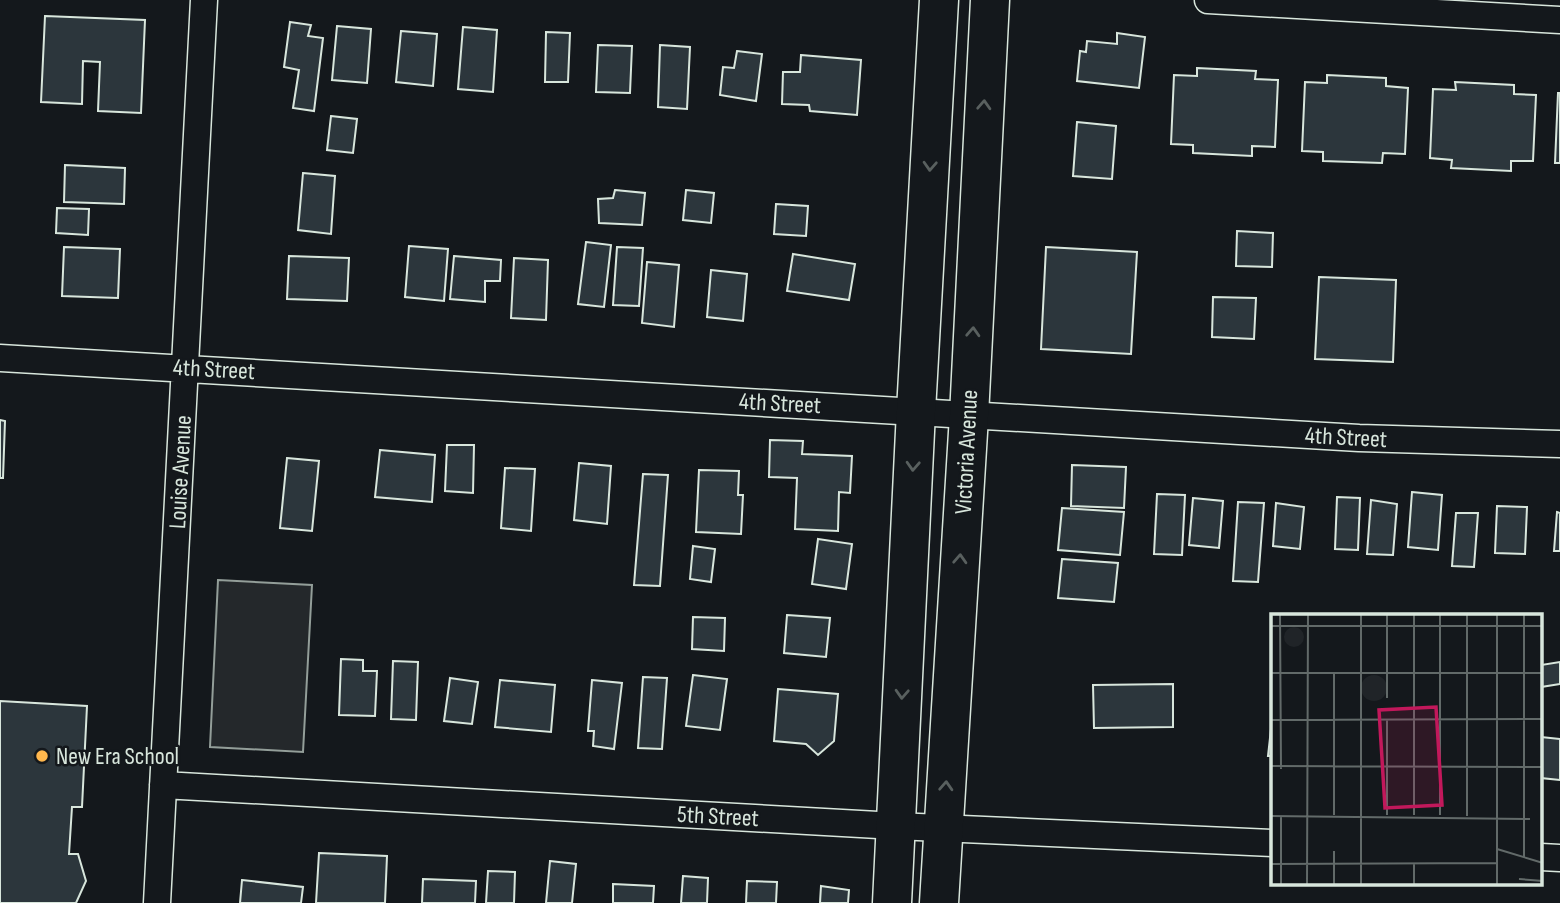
<svg xmlns="http://www.w3.org/2000/svg" width="1560" height="903" font-family="'Sofia Sans Condensed',sans-serif">
  <style>
    .parking { fill: #24282b; stroke: #939e99; stroke-width: 2 }
    .building { fill: #2c363c; stroke: #d8e6dc; stroke-width: 2 }
    .lines { fill: none; stroke-linecap: round; stroke-linejoin: round }
    .minor-casing { stroke: #d8e6dc; stroke-width: 29 }
    .primary-casing { stroke: #d8e6dc; stroke-width: 41 }
    .minor { stroke: #14181c; stroke-width: 26 }
    .primary { stroke: #14181c; stroke-width: 38 }
    .oneway { stroke: #59605f }
    .poi-dot { fill: #ffb74d; stroke: #14181c; stroke-width: 2.5 }
    .labels { text-anchor: middle; stroke-width: 5; stroke-linejoin: round; paint-order: stroke }
    .street-label { font-size: 24px; fill: #d8e6dc; stroke: #14181c }
    .poi-label { font-size: 24px; fill: #d8e6dc; stroke: #14181c; text-anchor: start }
    .inset-road { fill: none; stroke: #626a69; stroke-width: 2 }
    .view { fill: #c2185b; fill-opacity: 0.15; stroke: #c2185b; stroke-width: 3.5 }
    .inset-edge { fill: none; stroke: #d8e6dc; stroke-width: 3.5 }
  </style>
  <rect width="100%" height="100%" fill="#14181c"/>
  <!-- parking -->
  <path class="parking" d="M218,580L312,585L303,752L210,747Z"/>
  <!-- building -->
  <path class="building" d="M45,16L145,20L141,113L98,111L100,62L83,61L82,104L41,102Z
    M290,22L311,25L308,36L323,38L314,111L293,108L299,70L284,67Z
    M337,26L371,29L367,83L332,80Z
    M463,27L497,30L493,92L458,89Z
    M401,31L437,34L433,86L396,82Z
    M546,32L570,33L568,82H545Z
    M1117,33L1145,37L1139,88L1077,81L1080,51L1086,52L1087,41L1117,44Z
    M598,45L632,46L630,93L596,92Z
    M660,45L690,47L687,109L658,107Z
    M737,51L762,54L756,101L720,95L723,67L734,68Z
    M801,55L861,60L857,115L810,111L809,105L782,104L783,72H800Z
    M1197,68L1256,71L1255,79L1278,80L1275,147L1252,146V156L1193,153V145L1171,144L1174,75L1197,76Z
    M1327,75L1386,78V86L1408,88L1405,154L1383,153L1382,163L1323,161V152L1302,151L1305,82L1327,83Z
    M1455,82L1514,85V94L1536,95L1533,161H1511V171L1451,168L1452,160L1430,158L1433,89L1456,90Z
    M1558,93H1560V163H1555Z
    M331,116L357,119L353,153L327,150Z
    M1077,122L1116,126L1112,179L1073,176Z
    M65,165L125,168L124,204L64,202Z
    M303,173L335,176L331,234L298,230Z
    M615,190L645,193L642,225L599,223L598,199L613,198Z
    M686,190L714,193L711,223L683,220Z
    M776,204L808,206L806,236L774,234Z
    M57,208L89,209L88,235L56,233Z
    M1237,231L1273,233L1272,267L1236,266Z
    M586,242L611,245L604,307L578,304Z
    M409,246L448,249L444,301L405,297Z
    M64,247L120,249L118,298L62,296Z
    M617,247L643,248L639,306L613,305Z
    M1046,247L1137,252L1131,354L1041,349Z
    M793,254L855,264L849,300L787,291Z
    M289,256L349,258L347,301L287,299Z
    M454,256L501,260L500,281H485V302L450,299Z
    M514,258L548,260L546,320L511,318Z
    M647,262L679,265L674,327L642,323Z
    M711,270L747,274L743,321L707,317Z
    M1319,277L1396,280L1393,362L1315,359Z
    M1213,297L1256,298L1254,339L1212,337Z
    M0,420L5,421L3,478H0Z
    M770,440L803,441L802,454L852,456L850,493L839,492L838,531L795,529L797,478L769,477Z
    M447,445H474L473,493L445,491Z
    M380,450L435,455L432,502L375,497Z
    M287,458L319,461L312,531L280,528Z
    M579,463L611,466L607,524L574,520Z
    M1072,465L1126,467L1124,508L1071,506Z
    M505,468L535,469L531,531L501,528Z
    M699,470L739,471L738,495H743L741,534L696,532Z
    M643,474L668,475L660,586L634,585Z
    M1412,492L1442,495L1438,550L1408,547Z
    M1157,494L1185,495L1182,555L1154,554Z
    M1337,497L1360,498L1358,550L1335,549Z
    M1193,498L1223,501L1219,548L1189,545Z
    M1371,500L1397,504L1393,555L1367,554Z
    M1238,502L1264,503L1258,582L1233,581Z
    M1276,503L1304,507L1300,549L1273,546Z
    M1497,506L1527,507L1525,554L1495,553Z
    M1062,508L1124,512L1120,555L1058,550Z
    M1557,512L1560,513V551H1554Z
    M1456,513H1478L1474,567L1452,566Z
    M818,539L852,544L846,589L812,584Z
    M693,546L715,549L711,582L690,579Z
    M1062,559L1118,563L1114,602L1058,598Z
    M787,615L830,618L826,657L784,653Z
    M693,617L725,618L724,651L692,649Z
    M341,659L363,660V671H377L375,716L339,715Z
    M393,661L418,662L416,720L391,719Z
    M1560,662V684L1541,687V665Z
    M693,675L727,679L720,730L686,726Z
    M643,677L667,678L662,749L638,748Z
    M450,678L478,682L472,724L444,721Z
    M500,680L555,685L551,732L495,727Z
    M592,680L622,683L614,749L593,746L594,731H588Z
    M1173,684V727L1094,728L1093,685Z
    M778,689L838,694L834,741L818,755L806,744L774,741Z
    M0,701L87,706L82,807H72L69,854H78L86,881L76,903H0Z
    M1272,720H1273V756H1268Z
    M1541,737L1560,739V780L1541,778Z
    M319,853L387,856L385,903H316Z
    M550,861L576,864L572,903H546Z
    M488,871L515,872L514,903H486Z
    M683,876L708,878L707,903H681Z
    M423,879L476,881L475,903H422Z
    M242,880L303,887L301,903H240Z
    M747,881L777,882L776,903H746Z
    M613,884L654,886L653,903H613Z
    M821,886L849,890L848,903H820Z"/>
  <g class="lines">
    <defs>
      <path id="minor" d="M1208,0L1560,20
        M0,358L1359,438L1560,444
        M163,785L896,826L1273,843
        M1541,857L1560,858
        M157,903L204,0"/>
      <path id="primary" d="M892,903L916,411L939,0
        M939,903L969,416L990,0"/>
    </defs>
    <!-- minor casing -->
    <use href="#minor" class="minor-casing"/>
    <!-- primary casing -->
    <use href="#primary" class="primary-casing"/>
    <!-- minor -->
    <use href="#minor" class="minor"/>
    <!-- primary -->
    <use href="#primary" class="primary"/>
  </g>
  <!-- one-way arrows -->
  <defs><path id="oneway-chevron" d="M-2-3.5L2.5 0L-2 3.5" fill="none" stroke-width="1.6" stroke-linecap="round" stroke-linejoin="round" transform="scale(1.75)"/></defs>
  <g class="oneway">
    <use href="#oneway-chevron" transform="translate(984 105) rotate(-87)"/>
    <use href="#oneway-chevron" transform="translate(930 166) rotate(93)"/>
    <use href="#oneway-chevron" transform="translate(973 332) rotate(-87)"/>
    <use href="#oneway-chevron" transform="translate(913 466) rotate(93)"/>
    <use href="#oneway-chevron" transform="translate(960 559) rotate(-87)"/>
    <use href="#oneway-chevron" transform="translate(902 694) rotate(93)"/>
    <use href="#oneway-chevron" transform="translate(946 786) rotate(-87)"/>
  </g>
  <!-- markers -->
  <circle class="poi-dot" cx="42" cy="756" r="7"/>
  <g class="labels">
    <!-- street labels -->
    <g class="street-label">
      <text transform="translate(214 369) rotate(3)" y="8">4th Street</text>
      <text transform="translate(780 403) rotate(3)" y="8">4th Street</text>
      <text transform="translate(1346 437) rotate(3)" y="8">4th Street</text>
      <text transform="translate(966 452) rotate(-87)" y="8">Victoria Avenue</text>
      <text transform="translate(180 472) rotate(-87)" y="8">Louise Avenue</text>
      <text transform="translate(718 816) rotate(3)" y="8">5th Street</text>
    </g>
    <!-- poi labels -->
    <g class="poi-label">
      <text x="56" y="764">New Era School</text>
    </g>
  </g>
  <!-- overview -->
  <g transform="translate(1271 614)">
    <rect width="271" height="271" fill="#14181c"/>
    <path d="M13 23a10 10 0 1 1 20 0a10 10 0 1 1-20 0ZM90 74a13 13 0 1 1 26 0a13 13 0 1 1-26 0Z" fill="#202428"/>
    <path class="inset-road" d="M9,0L10,155M90,0V271M143,0V201M196,0V202M0,12H272M0,59H272M63,60V201M116,84V0M0,106L272,105M116,106V201M0,152L272,153M169,201V0M0,202L259,205M226,235L272,249M253,243V0M0,250L226,249M248,265L272,267M10,271V202M36,271L37,0M63,271V237M143,271V249M226,271V0"/>
    <path class="view" d="M165,93L171,191L114,194L108,96Z"/>
    <rect width="271" height="271" class="inset-edge"/>
  </g>
</svg>
